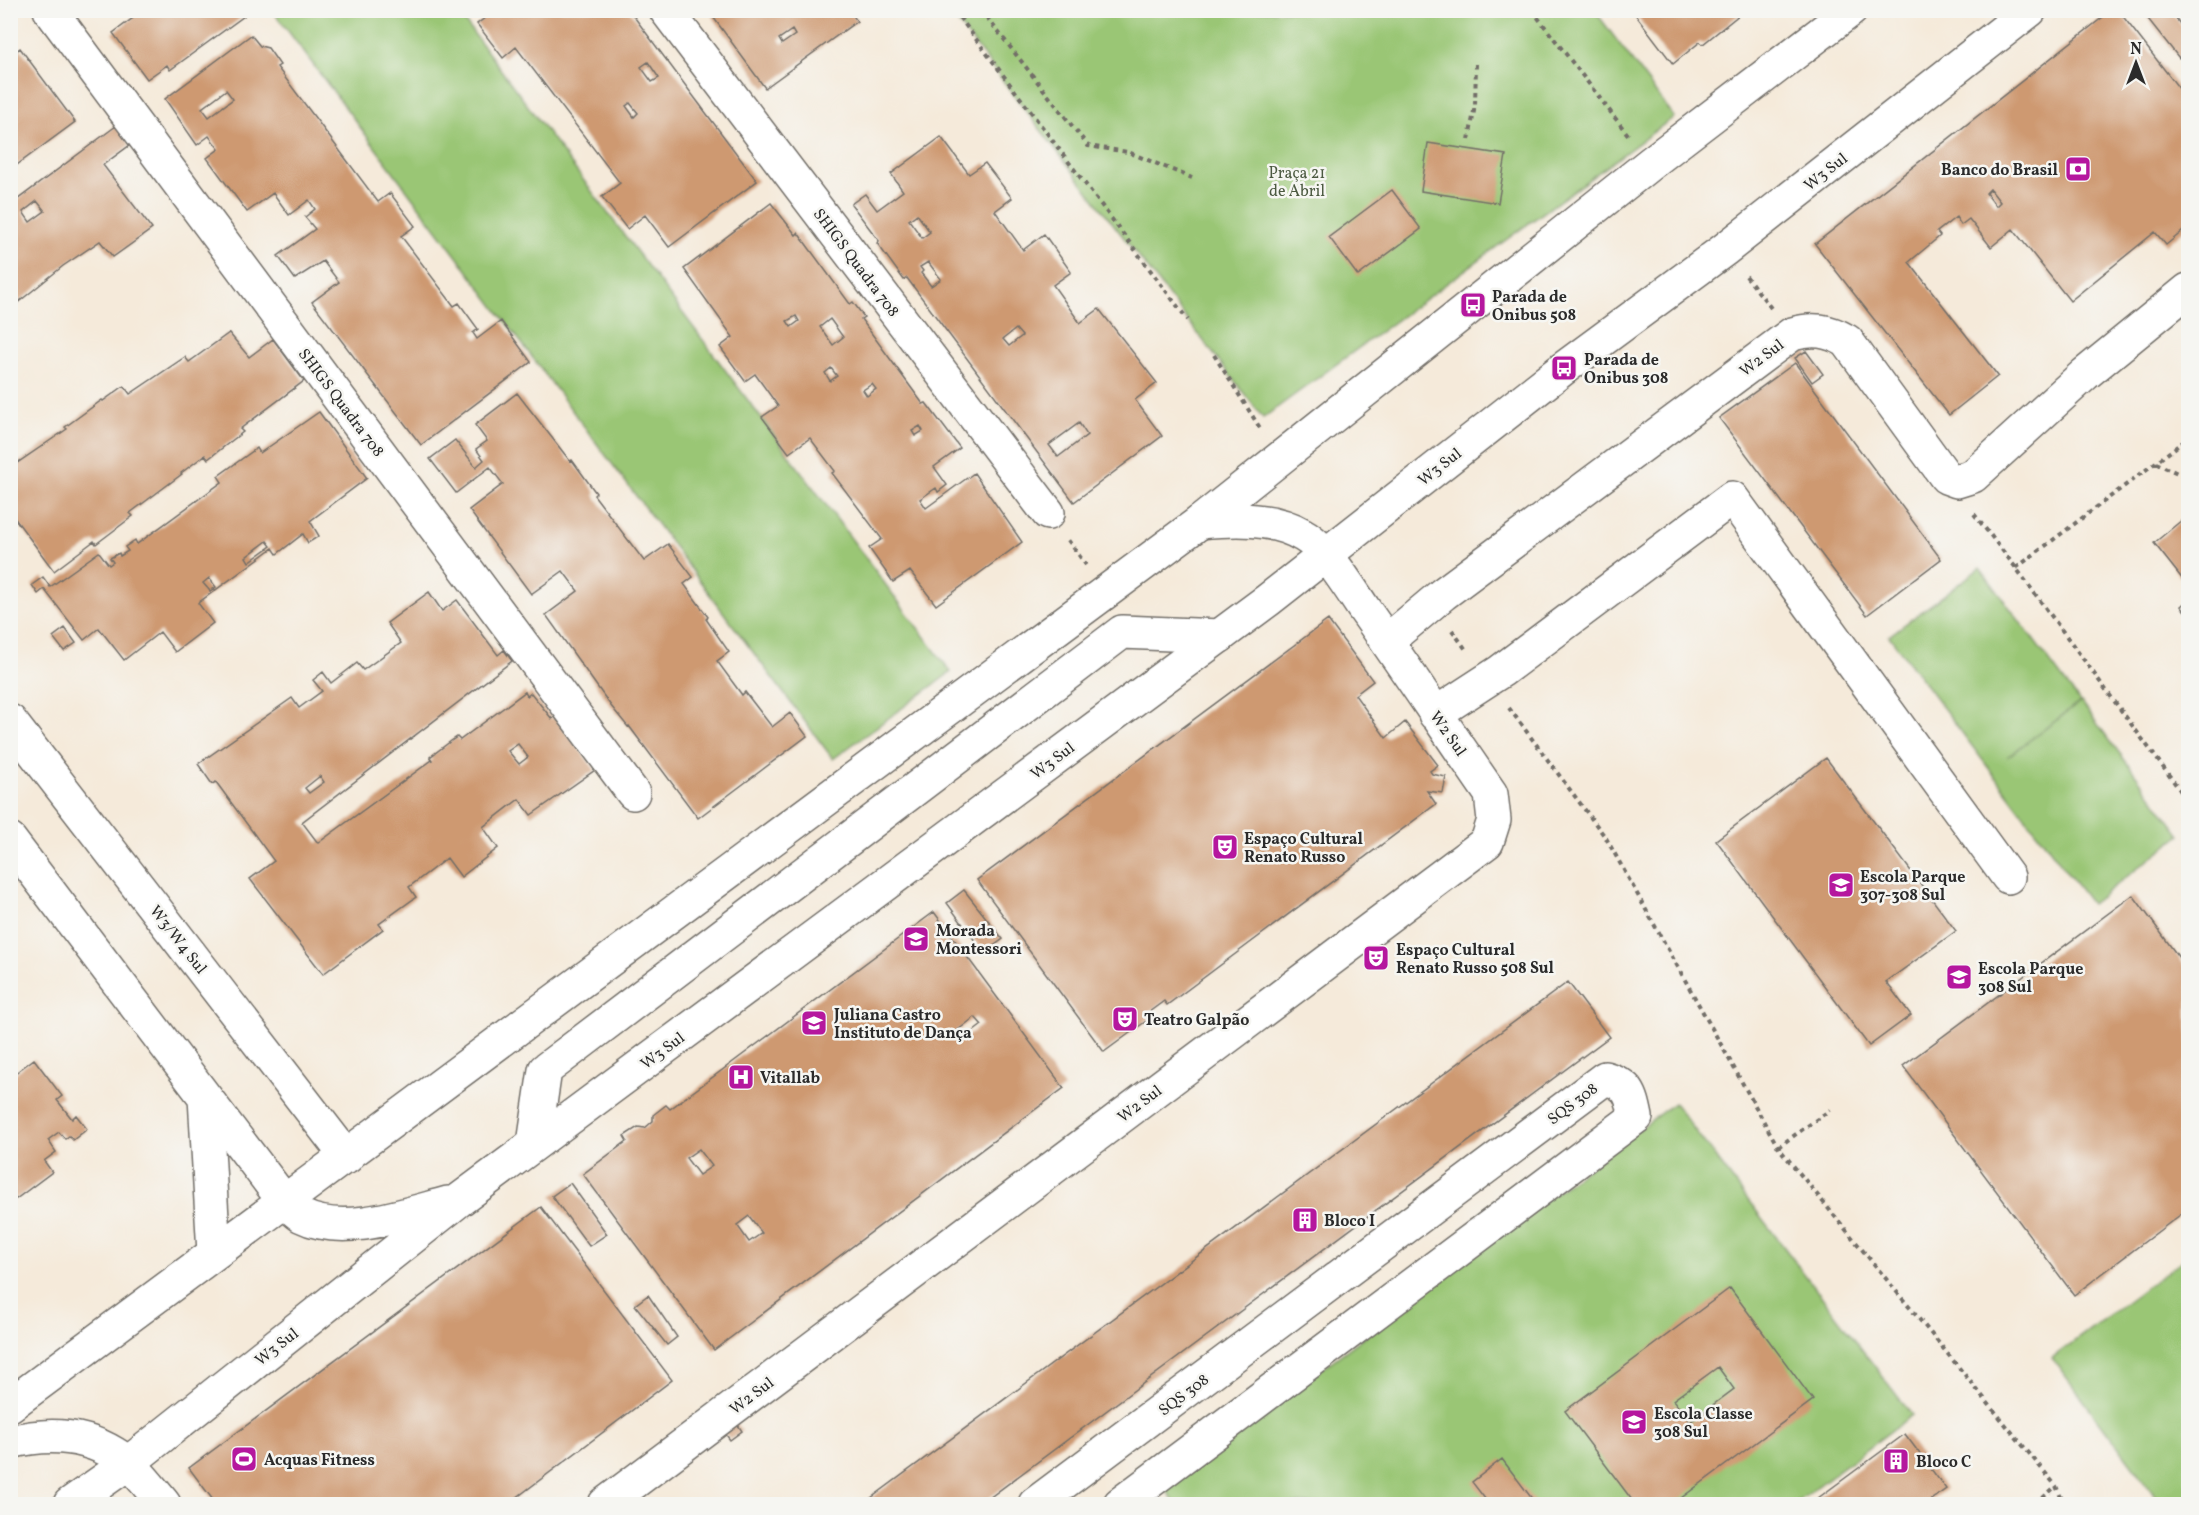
<svg xmlns="http://www.w3.org/2000/svg" width="2199" height="1515" font-family="Vollkorn,serif">
  <style>
    .green { fill: #9ac674; stroke: #627850; stroke-width: 1.5 }
    .building { fill: #ce9971; fill-rule: evenodd }
    .lines { fill: none; stroke-linecap: round; stroke-linejoin: round }
    .minor-casing { stroke: #726e68; stroke-width: 36 }
    .major-casing { stroke: #726e68; stroke-width: 36 }
    .path { stroke: #726e68; stroke-width: 4; stroke-dasharray: 4.5 4.5; stroke-linecap: butt }
    .minor { stroke: #fff; stroke-width: 33 }
    .major { stroke: #fff; stroke-width: 33 }
    .labels { text-anchor: middle; stroke-width: 5; stroke-linejoin: round; paint-order: stroke }
    .poi-label { font-size: 16px; font-weight: bold; fill: #2b2b2b; stroke: #f6f6f2; text-anchor: start }
    .street-label { font-size: 16px; fill: #2b2b2b; stroke: #f6f6f2 }
    .park-label { font-size: 16px; fill: #4c5a41; stroke: #f6f6f2 }
  </style>
  <rect width="100%" height="100%" fill="#f6f6f2"/>
  <filter id="ink" filterUnits="userSpaceOnUse"><feTurbulence type="fractalNoise" baseFrequency=".0167" numOctaves="2"/><feDisplacementMap in="SourceGraphic" scale="12" xChannelSelector="R" yChannelSelector="G"/><feConvolveMatrix kernelMatrix="1 2 1 2 8 2 1 2 1" color-interpolation-filters="sRGB"/></filter>
  <filter id="wash" filterUnits="userSpaceOnUse"><feTurbulence type="fractalNoise" baseFrequency=".008" numOctaves="4" result="noise"/><feDisplacementMap in="SourceGraphic" scale="24" xChannelSelector="R" yChannelSelector="G"/><feGaussianBlur stdDeviation="1.35" result="paint"/><feColorMatrix in="noise" values="0 0 0 0 0 0 0 0 0 0 0 0 0 0 0 0 0 1.4 0 .05"/><feComposite in="paint" operator="in"/></filter>
  <g filter="url(#wash)">
    <rect width="100%" height="100%" fill="#f5eada"/>
    <!-- green -->
    <path class="green" d="M273,11H457L951,672L833,759Z
      M949,11H1595L1674,117L1263,418Z
      M1980,568L2080,702L2007,757L2081,702L2181,835L2091,904L1889,636Z
      M1674,1103L1912,1415L1794,1504H1177L1164,1488Z
      M2188,1256V1504H2161L2052,1358Z"/>
    <g id="blocks">
      <!-- building -->
      <path class="building" d="M127,10H240L244,16L170,70L167,65L147,79L113,33L133,18Z
        M492,10H629L757,181L669,247L645,215L627,229L602,197L620,183L516,47L503,58L477,24L493,12ZM648,62L659,78L652,82L641,67ZM630,103L638,113L634,117L626,106Z
        M708,10H849L857,21L765,88ZM792,30L795,35L782,44L779,39Z
        M1632,10H1745L1703,44L1700,42L1673,64Z
        M2112,10H2118L2188,100V227L2166,245L2155,232L2070,301L2013,229L1991,247L1969,219L1961,225L1956,217L1937,232L1940,236L1909,262L1998,376L1949,415L1815,244ZM1990,189L2000,202L1996,206L1986,193Z
        M2141,10H2170L2188,35V51L2179,58Z
        M251,35L260,46L268,48L280,65L277,67L378,202L390,193L415,226L401,236L454,306L459,303L478,329L473,333L477,339L501,321L531,362L421,445L312,302L339,282L323,261L295,279L278,256L315,229L305,217L315,209L309,200L289,215L273,193L247,212L207,158L219,149L209,136L197,145L165,99ZM226,90L233,99L209,117L202,108Z
        M20,48L75,122L10,170V56Z
        M116,126L130,145L103,165L152,229L113,257L100,241L63,266L10,309V200L12,198L14,202ZM37,201L45,211L30,222L23,212Z
        M941,137L969,174L985,163L1012,198L995,211L1023,250L1044,234L1071,272L1053,285L1080,323L1099,309L1157,383L1135,400L1162,436L1074,502L907,278L904,280L877,243L879,241L851,204L865,194L877,210L903,191L891,174ZM917,214L930,232L922,238L909,220ZM928,262L941,279L931,286L921,273L923,271L920,267ZM1016,329L1022,336L1009,346L1003,339ZM1079,423L1087,435L1058,457L1049,445Z
        M1428,143L1506,155L1498,203L1421,191Z
        M1392,190L1421,229L1358,276L1329,237Z
        M771,203L796,235L798,233L850,304L853,302L864,317L861,319L923,404L926,403L960,448L934,467L947,485L938,492L936,488L920,499L926,508L974,473L1022,542L936,605L910,571L893,582L869,548L882,539L832,473L835,471L810,438L789,453L762,417L778,406L755,374L745,381L720,347L733,337L684,269ZM796,316L799,321L791,327L787,321ZM830,319L843,337L833,345L820,327ZM831,368L837,376L830,381L825,373ZM872,384L876,389L867,396L863,390ZM920,426L923,431L915,436L912,431Z
        M229,333L249,357L273,339L304,381L240,429L243,432L208,459L205,455L181,473L182,474L130,513L133,516L96,544L94,541L54,571L10,512V468L67,429L65,427L102,400L103,401L124,386L130,394L185,357L189,362Z
        M1806,351L1823,374L1812,382L1795,358Z
        M1795,363L1941,559L1867,615L1719,418Z
        M517,393L570,461L572,460L596,493L594,495L644,561L668,544L693,577L684,584L708,617L706,619L729,652L717,661L742,695L745,692L772,727L790,713L807,736L698,818L629,726L628,727L611,706L546,615L578,591L563,571L531,594L469,510L503,484L490,467L456,493L430,459L455,440L476,467L484,460L476,449L487,441L475,425Z
        M319,412L367,478L310,521L319,536L308,543L303,534L277,554L273,548L198,603L213,623L175,652L160,632L124,660L99,628L84,640L44,589L38,594L32,585L43,577L50,587L99,552L109,565L113,562L110,558L119,553L120,556L128,551L125,547L135,540L137,544L222,482L218,476L257,448L260,453ZM267,541L271,546L249,562L246,557ZM209,578L216,587L210,591L203,583Z
        M2188,515V586L2154,543Z
        M429,592L442,611L457,600L498,655L504,650L512,661L302,822L318,843L432,760L430,757L451,741L457,737L460,740L525,692L527,696L531,693L552,719L555,717L595,770L531,815L519,799L483,827L498,848L461,877L447,858L409,887L416,897L379,924L383,929L323,974L250,879L274,861L216,782L212,784L198,764L292,698L299,708L322,691L313,680L323,672L331,683L357,663L363,670L401,643L387,623ZM518,744L528,757L519,764L508,751ZM320,776L324,782L309,793L305,788Z
        M2188,600V615L2181,606Z
        M1328,620L1373,681L1355,695L1386,738L1405,722L1438,765L1430,771L1432,774L1446,777L1443,793L1427,791L1436,804L1167,1005L1164,1001L1149,1012L1153,1016L1104,1052L977,880Z
        M65,628L76,643L64,651L53,637Z
        M1826,758L1956,931L1886,982L1911,1015L1869,1046L1716,840Z
        M964,890L1003,939L984,953L947,903Z
        M2133,895L2188,970V1209L2074,1295L1903,1066Z
        M934,912L1064,1088L714,1350L583,1174L627,1141L624,1136L638,1127L645,1128L653,1121V1115L666,1105L670,1109ZM975,1017L982,1025L961,1041L954,1033ZM699,1149L712,1166L699,1175L686,1158ZM749,1216L762,1233L749,1242L737,1225Z
        M1568,982L1609,1037L981,1504H863Z
        M34,1059L62,1096L57,1100L72,1119L76,1115L87,1129L73,1140L69,1136L65,1139L59,1132L48,1140L56,1152L44,1161L52,1172L16,1199L10,1193V1077Z
        M570,1183L607,1234L589,1246L552,1196Z
        M541,1207L672,1380L508,1504H216L189,1468Z
        M1730,1288L1813,1400L1673,1504H1635L1565,1411ZM1718,1367L1734,1389L1690,1422L1673,1400Z
        M648,1295L677,1337L667,1345L635,1305Z
        M734,1419L742,1431L730,1440L721,1428Z
        M1905,1434L1946,1489L1925,1504H1810Z
        M1502,1459L1536,1504H1489L1472,1482Z"/>
    </g>
  </g>
  <g filter="url(#ink)">
    <use href="#blocks" fill-opacity="0" stroke="#726e68" stroke-width="1.5"/>
    <g class="lines">
      <defs>
        <path id="minor" d="M50,10L633,793
          M666,10L1048,513
          M1387,641L1443,594L1792,334C1813,328 1828,330 1847,341L1946,477L1957,481L1973,476L2085,374L2188,290
          M1435,714L1501,671L1732,498L2008,877
          M534,1144L545,1070L1122,632L1220,636
          M10,1442C46,1433 83,1434 115,1454C134,1465 150,1488 164,1504
          M605,1504L1487,842L1494,820L1491,794C1448,732 1407,670 1364,609C1349,587 1325,547 1303,535C1273,517 1234,519 1200,522
          M1035,1504L1605,1078C1629,1085 1631,1093 1636,1117L1120,1504"/>
        <path id="major" d="M10,721L347,1157
          M10,840L284,1201C290,1206 296,1212 302,1216C344,1237 406,1214 448,1203
          M205,1097L214,1253
          M10,1405L1200,522L1651,163L1851,10
          M70,1504L127,1464L458,1201L1268,600L1564,368L1724,250L2030,10"/>
      </defs>
      <!-- minor casing -->
      <use href="#minor" class="minor-casing"/>
      <!-- major casing -->
      <use href="#major" class="major-casing"/>
      <!-- path -->
      <path class="path" d="M954,10L1188,320
        M981,10L1088,146L1128,152L1192,178
        M1532,10L1629,136
        M1469,140L1475,105L1476,64
        M1746,276L1771,308
        M1214,355L1260,428
        M2156,463L2188,478
        M1974,514L2016,568L2188,801
        M1068,540L1086,565
        M2016,568L2188,438
        M1452,630L1467,651
        M1509,708L1606,838L1778,1147L2056,1486L2064,1504
        M1778,1147L1830,1110
        M2036,1504L2056,1486"/>
      <!-- minor -->
      <use href="#minor" class="minor"/>
      <!-- major -->
      <use href="#major" class="major"/>
    </g>
  </g>
  <!-- icons -->
  <defs>
    <symbol id="bank-square" viewBox="-11 -11 22 22"><rect x="-9" y="-9" width="18" height="18" rx="4" fill="#b5179e" stroke="#f6f6f2"/><path d="M-6-4H6V4H-6ZM0-2.3a2.3 2.3 0 1 0 0 4.6a2.3 2.3 0 1 0 0-4.6Z" fill="#fff"/></symbol>
    <symbol id="bus-square" viewBox="-11 -11 22 22"><rect x="-9" y="-9" width="18" height="18" rx="4" fill="#b5179e" stroke="#f6f6f2"/><path d="M-5-6H5V4H4V6H2V4H-2V6H-4V4H-5ZM-3.5-4V0h7V-4ZM-3.5 1.2v1.5H-2V1.2ZM2 1.2v1.5H3.5V1.2Z" fill="#fff"/></symbol>
    <symbol id="theatre-square" viewBox="-11 -11 22 22"><rect x="-9" y="-9" width="18" height="18" rx="4" fill="#b5179e" stroke="#f6f6f2"/><path d="M-5-5.5Q0-4 5-5.5V0Q5 5 0 6Q-5 5-5 0ZM-3.3-2.5H-1v1.5H-3.3ZM1-2.5H3.3v1.5H1ZM-2.8 1Q0 5.5 2.8 1Z" fill="#fff"/></symbol>
    <symbol id="school-square" viewBox="-11 -11 22 22"><rect x="-9" y="-9" width="18" height="18" rx="4" fill="#b5179e" stroke="#f6f6f2"/><path d="M0-5L7-2L0 1L-7-2ZM-4 1L0 2.5L4 1V4Q0 6-4 4Z" fill="#fff"/></symbol>
    <symbol id="hospital-square" viewBox="-11 -11 22 22"><rect x="-9" y="-9" width="18" height="18" rx="4" fill="#b5179e" stroke="#f6f6f2"/><path d="M-5-5h3v3.5h4V-5h3V5h-3V1.5h-4V5h-3Z" fill="#fff"/></symbol>
    <symbol id="building-square" viewBox="-11 -11 22 22"><rect x="-9" y="-9" width="18" height="18" rx="4" fill="#b5179e" stroke="#f6f6f2"/><path d="M-4-6H4V6H1V3H-1V6H-4ZM-2.5-4.3h1.7v1.8h-1.7ZM.8-4.3h1.7v1.8H.8ZM-2.5-1h1.7V.8h-1.7ZM.8-1h1.7V.8H.8Z" fill="#fff"/></symbol>
    <symbol id="stadium-square" viewBox="-11 -11 22 22"><rect x="-9" y="-9" width="18" height="18" rx="4" fill="#b5179e" stroke="#f6f6f2"/><path d="M0-5a6.5 5 0 1 0 0 10a6.5 5 0 1 0 0-10ZM-3.5-1.8h7v3.6h-7Z" fill="#fff"/></symbol>
  </defs>
  <g fill-rule="evenodd">
    <use href="#bank-square" x="2063" y="154" width="30" height="30"/>
    <use href="#bus-square" x="1458" y="290" width="30" height="30"/>
    <use href="#bus-square" x="1549" y="353" width="30" height="30"/>
    <use href="#theatre-square" x="1210" y="832" width="30" height="30"/>
    <use href="#school-square" x="1826" y="870" width="30" height="30"/>
    <use href="#school-square" x="901" y="924" width="30" height="30"/>
    <use href="#theatre-square" x="1361" y="943" width="30" height="30"/>
    <use href="#school-square" x="1944" y="962" width="30" height="30"/>
    <use href="#theatre-square" x="1110" y="1004" width="30" height="30"/>
    <use href="#school-square" x="799" y="1008" width="30" height="30"/>
    <use href="#hospital-square" x="726" y="1062" width="30" height="30"/>
    <use href="#building-square" x="1290" y="1205" width="30" height="30"/>
    <use href="#school-square" x="1619" y="1407" width="30" height="30"/>
    <use href="#stadium-square" x="229" y="1444" width="30" height="30"/>
    <use href="#building-square" x="1881" y="1446" width="30" height="30"/>
  </g>
  <g class="labels">
    <!-- poi labels -->
    <g class="poi-label">
      <text x="2058" y="175" text-anchor="end">Banco do Brasil</text>
      <text x="1492" y="302">Parada de<tspan x="1492" dy="18">Onibus 508</tspan></text>
      <text x="1584" y="365">Parada de<tspan x="1584" dy="18">Onibus 308</tspan></text>
      <text x="1244" y="844">Espaço Cultural<tspan x="1244" dy="18">Renato Russo</tspan></text>
      <text x="1860" y="882">Escola Parque<tspan x="1860" dy="18">307-308 Sul</tspan></text>
      <text x="936" y="936">Morada<tspan x="936" dy="18">Montessori</tspan></text>
      <text x="1396" y="955">Espaço Cultural<tspan x="1396" dy="18">Renato Russo 508 Sul</tspan></text>
      <text x="1978" y="974">Escola Parque<tspan x="1978" dy="18">308 Sul</tspan></text>
      <text x="834" y="1020">Juliana Castro<tspan x="834" dy="18">Instituto de Dança</tspan></text>
      <text x="1144" y="1025">Teatro Galpão</text>
      <text x="760" y="1083">Vitallab</text>
      <text x="1324" y="1226">Bloco I</text>
      <text x="1654" y="1419">Escola Classe<tspan x="1654" dy="18">308 Sul</tspan></text>
      <text x="264" y="1465">Acquas Fitness</text>
      <text x="1916" y="1467">Bloco C</text>
    </g>
    <!-- street labels -->
    <g class="street-label">
      <text transform="translate(1825 171) rotate(-38)" y="6">W3 Sul</text>
      <text transform="translate(857 262) rotate(53)" y="6">SHIGS Quadra 708</text>
      <text transform="translate(1761 357) rotate(-37)" y="6">W2 Sul</text>
      <text transform="translate(342 402) rotate(53)" y="6">SHIGS Quadra 708</text>
      <text transform="translate(1439 466) rotate(-38)" y="6">W3 Sul</text>
      <text transform="translate(1449 733) rotate(55)" y="6">W2 Sul</text>
      <text transform="translate(1052 760) rotate(-37)" y="6">W3 Sul</text>
      <text transform="translate(179 939) rotate(52)" y="6">W3/W4 Sul</text>
      <text transform="translate(662 1050) rotate(-37)" y="6">W3 Sul</text>
      <text transform="translate(1139 1103) rotate(-37)" y="6">W2 Sul</text>
      <text transform="translate(1572 1103) rotate(-37)" y="6">SQS 308</text>
      <text transform="translate(276 1346) rotate(-38)" y="6">W3 Sul</text>
      <text transform="translate(1183 1394) rotate(-37)" y="6">SQS 308</text>
      <text transform="translate(751 1395) rotate(-37)" y="6">W2 Sul</text>
    </g>
    <!-- park labels -->
    <g class="park-label">
      <text x="1297" y="178">Praça 21<tspan x="1297" dy="18">de Abril</tspan></text>
    </g>
  </g>
  <!-- margin -->
  <rect width="2199" height="1515" fill="none" stroke="#f6f6f2" stroke-width="36"/>
  <!-- north arrow -->
  <g transform="translate(2136 63)" stroke="#f6f6f2" stroke-width="4.5" paint-order="stroke">
  <path d="M0-4.5L10 22L0 15L-10 22Z" fill="#2b2b2b"/>
  <text y="-9" font-size="16" font-weight="bold" text-anchor="middle" fill="#2b2b2b">N</text>
  </g>
</svg>
